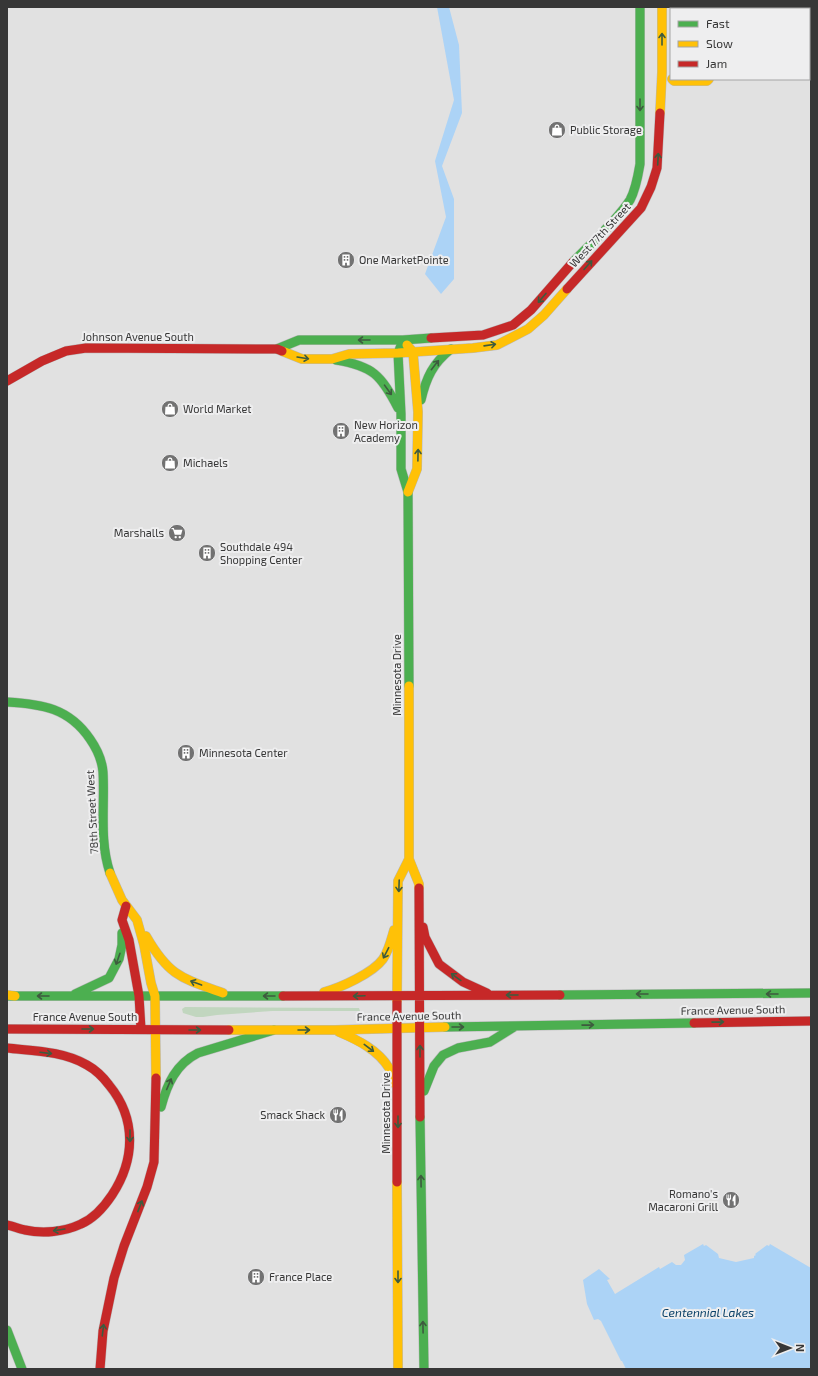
<svg xmlns="http://www.w3.org/2000/svg" width="818" height="1376" font-family="'Exo 2',sans-serif">
  <style>
    .green { fill: #c1d6bf }
    .water { fill: #acd3f6 }
    .lines { fill: none; stroke-linecap: round; stroke-linejoin: round }
    .fast-casing { stroke: #b8b8b9; stroke-width: 10 }
    .slow-casing { stroke: #b8b8b9; stroke-width: 10 }
    .jam-casing { stroke: #b8b8b9; stroke-width: 10 }
    .fast { stroke: #4caf50; stroke-width: 9 }
    .slow { stroke: #ffc107; stroke-width: 9 }
    .jam { stroke: #c62828; stroke-width: 9 }
    .oneway { stroke: #3d5b3e }
    .labels { text-anchor: middle; stroke-width: 4; stroke-linejoin: round; paint-order: stroke }
    .poi-label { font-size: 11px; fill: #373737; stroke: #eeeeef; text-anchor: start }
    .street-label { font-size: 11px; fill: #373737; stroke: #eeeeef }
    .water-label { font-size: 12px; font-style: italic; fill: #094067; stroke: #eeeeef }
  </style>
  <rect width="100%" height="100%" fill="#e1e1e1"/>
  <!-- green -->
  <path class="green" d="M185,1007L359,1008L360,1011H272L217,1015L203,1017H196L183,1013L182,1009Z"/>
  <!-- water -->
  <path class="water" d="M437,7H449L459,45L462,113L442,166L454,199V279L441,294L425,274L446,217L435,161L454,100Z
    M703,1244L704,1246L706,1245L718,1254L719,1258L736,1262L754,1258V1256L756,1255L755,1254L767,1245L769,1246L770,1244L811,1268V1369H626L622,1361H621L601,1321L598,1319L594,1320L587,1304L583,1280L599,1269L610,1279L607,1280L615,1294L659,1267L660,1269L672,1262L676,1265H681L685,1260L684,1255Z"/>
  <g class="lines">
    <defs>
      <path id="fast" d="M573,262C592,242 615,223 630,200C636,189 638,176 640,164V7
        M403,340L398,353L401,414V469L408,492L409,686
        M277,349L299,340H403L431,338
        M336,360C373,366 381,375 398,408
        M421,400C426,378 433,363 451,349
        M7,702C42,704 69,708 90,739C97,749 102,760 103,772C105,806 99,840 110,873
        M75,994L109,978L119,959L122,945V933
        M560,995L811,993
        M7,996H283
        M445,1027L694,1023
        M424,1091L434,1066L443,1055L458,1048L490,1042L514,1027
        M161,1107C167,1084 176,1064 198,1053L274,1030
        M420,1117L424,1369
        M7,1330L22,1369"/>
      <path id="slow" d="M672,79L674,81H707L709,79
        M660,113L662,72V7
        M407,345L413,352L418,412L417,469L408,492
        M282,351L302,359H332L349,354L398,353L473,348L497,345L528,329L544,315L567,289
        M409,686V859L419,884V888
        M110,873L122,900L137,920L144,945L151,983L155,996
        M146,936C169,976 181,978 223,993
        M324,992C340,988 373,973 383,959C389,950 391,940 394,930
        M7,995L15,996
        M155,996L156,1078
        M397,1001L398,881L409,859
        M229,1030H335L445,1027
        M339,1032C358,1040 378,1050 389,1068C391,1073 392,1078 394,1083
        M397,1182L398,1369"/>
      <path id="jam" d="M809,68H811
        M567,289L641,208L651,187L657,168L660,113
        M431,338L483,335L513,325L531,310L573,262
        M7,381L42,361L66,351L86,348L277,349L282,351
        M419,888L420,1117
        M126,906L122,920L129,940L139,996L141,1029
        M423,927L425,937L439,964L463,982L487,993
        M283,996L560,995
        M397,1001V1182
        M694,1023L811,1021
        M7,1029L229,1030
        M7,1048C34,1051 63,1051 87,1065C96,1070 103,1077 109,1085C137,1119 135,1160 112,1195C104,1207 95,1218 81,1224C64,1232 43,1234 25,1230C19,1229 13,1226 7,1225
        M100,1369L103,1331L114,1278L124,1246L147,1187L154,1162L156,1078"/>
    </defs>
    <!-- fast casing -->
    <use href="#fast" class="fast-casing"/>
    <!-- slow casing -->
    <use href="#slow" class="slow-casing"/>
    <!-- jam casing -->
    <use href="#jam" class="jam-casing"/>
    <!-- fast -->
    <use href="#fast" class="fast"/>
    <!-- slow -->
    <use href="#slow" class="slow"/>
    <!-- jam -->
    <use href="#jam" class="jam"/>
  </g>
  <!-- one-way arrows -->
  <defs><path id="oneway-shaft" d="M-6 0H5M1.5-3L5.5 0L1.5 3" fill="none" stroke-width="1.6" stroke-linecap="round" stroke-linejoin="round"/></defs>
  <g class="oneway">
    <use href="#oneway-shaft" transform="translate(662 39) rotate(-90)"/>
    <use href="#oneway-shaft" transform="translate(640 105) rotate(90)"/>
    <use href="#oneway-shaft" transform="translate(658 159) rotate(-87)"/>
    <use href="#oneway-shaft" transform="translate(588 265) rotate(-48)"/>
    <use href="#oneway-shaft" transform="translate(542 298) rotate(131)"/>
    <use href="#oneway-shaft" transform="translate(364 340) rotate(180)"/>
    <use href="#oneway-shaft" transform="translate(490 345) rotate(-8)"/>
    <use href="#oneway-shaft" transform="translate(303 358) rotate(9)"/>
    <use href="#oneway-shaft" transform="translate(435 365) rotate(-52)"/>
    <use href="#oneway-shaft" transform="translate(388 390) rotate(54)"/>
    <use href="#oneway-shaft" transform="translate(418 455) rotate(-89)"/>
    <use href="#oneway-shaft" transform="translate(399 886) rotate(92)"/>
    <use href="#oneway-shaft" transform="translate(386 953) rotate(117)"/>
    <use href="#oneway-shaft" transform="translate(118 959) rotate(109)"/>
    <use href="#oneway-shaft" transform="translate(456 977) rotate(-144)"/>
    <use href="#oneway-shaft" transform="translate(196 983) rotate(-160)"/>
    <use href="#oneway-shaft" transform="translate(642 994) rotate(180)"/>
    <use href="#oneway-shaft" transform="translate(772 994) rotate(180)"/>
    <use href="#oneway-shaft" transform="translate(512 995) rotate(180)"/>
    <use href="#oneway-shaft" transform="translate(43 996) rotate(-180)"/>
    <use href="#oneway-shaft" transform="translate(269 996) rotate(180)"/>
    <use href="#oneway-shaft" transform="translate(359 996) rotate(178)"/>
    <use href="#oneway-shaft" transform="translate(718 1022) rotate(-1)"/>
    <use href="#oneway-shaft" transform="translate(588 1025) rotate(-1)"/>
    <use href="#oneway-shaft" transform="translate(458 1027)"/>
    <use href="#oneway-shaft" transform="translate(88 1029)"/>
    <use href="#oneway-shaft" transform="translate(195 1030)"/>
    <use href="#oneway-shaft" transform="translate(304 1030)"/>
    <use href="#oneway-shaft" transform="translate(369 1048) rotate(37)"/>
    <use href="#oneway-shaft" transform="translate(420 1051) rotate(-90)"/>
    <use href="#oneway-shaft" transform="translate(46 1053) rotate(7)"/>
    <use href="#oneway-shaft" transform="translate(169 1084) rotate(-67)"/>
    <use href="#oneway-shaft" transform="translate(398 1122) rotate(90)"/>
    <use href="#oneway-shaft" transform="translate(130 1136) rotate(90)"/>
    <use href="#oneway-shaft" transform="translate(421 1181) rotate(-91)"/>
    <use href="#oneway-shaft" transform="translate(140 1206) rotate(-69)"/>
    <use href="#oneway-shaft" transform="translate(59 1230) rotate(171)"/>
    <use href="#oneway-shaft" transform="translate(398 1277) rotate(90)"/>
    <use href="#oneway-shaft" transform="translate(423 1327) rotate(-91)"/>
    <use href="#oneway-shaft" transform="translate(103 1330) rotate(-83)"/>
  </g>
  <!-- icons -->
  <defs>
    <symbol id="shop-disc" viewBox="-11 -11 22 22"><circle r="9.5" fill="#727272" stroke="#eeeeef"/><path d="M-5-2.5h2.3a2.7 3.5 0 0 1 5.4 0H5L5.5 6h-11ZM-1.5-2.5h3a1.5 2.3 0 0 0-3 0Z" fill="#fff"/></symbol>
    <symbol id="building-disc" viewBox="-11 -11 22 22"><circle r="9.5" fill="#727272" stroke="#eeeeef"/><path d="M-4-6H4V6H1V3H-1V6H-4ZM-2.5-4.3h1.7v1.8h-1.7ZM.8-4.3h1.7v1.8H.8ZM-2.5-1h1.7V.8h-1.7ZM.8-1h1.7V.8H.8Z" fill="#fff"/></symbol>
    <symbol id="supermarket-disc" viewBox="-11 -11 22 22"><circle r="9.5" fill="#727272" stroke="#eeeeef"/><path d="M-6-5.5h2.5l.6 2H6L4.5 2H-2.5L-4.4-4H-6ZM-1.5 3.2a1.3 1.3 0 1 0 .1 0ZM3 3.2a1.3 1.3 0 1 0 .1 0Z" fill="#fff"/></symbol>
    <symbol id="restaurant-disc" viewBox="-11 -11 22 22"><circle r="9.5" fill="#727272" stroke="#eeeeef"/><path d="M-5-6h1v4h1v-4h1v4h1v-4h1v5L-1.5 .5V6h-2V.5L-5-1ZM5-6V6H3V1.5H1.5Q1.5-4 5-6Z" fill="#fff"/></symbol>
  </defs>
  <g fill-rule="evenodd">
    <use href="#shop-disc" x="547" y="120" width="20" height="20"/>
    <use href="#building-disc" x="336" y="250" width="20" height="20"/>
    <use href="#shop-disc" x="160" y="399" width="20" height="20"/>
    <use href="#building-disc" x="331" y="421" width="20" height="20"/>
    <use href="#shop-disc" x="160" y="453" width="20" height="20"/>
    <use href="#supermarket-disc" x="167" y="523" width="20" height="20"/>
    <use href="#building-disc" x="197" y="543" width="20" height="20"/>
    <use href="#building-disc" x="176" y="743" width="20" height="20"/>
    <use href="#restaurant-disc" x="328" y="1105" width="20" height="20"/>
    <use href="#restaurant-disc" x="721" y="1190" width="20" height="20"/>
    <use href="#building-disc" x="246" y="1267" width="20" height="20"/>
  </g>
  <g class="labels">
    <!-- poi labels -->
    <g class="poi-label">
      <text x="570" y="134">Public Storage</text>
      <text x="359" y="264">One MarketPointe</text>
      <text x="183" y="413">World Market</text>
      <text x="354" y="429">New Horizon<tspan x="354" dy="13">Academy</tspan></text>
      <text x="183" y="467">Michaels</text>
      <text x="164" y="537" text-anchor="end">Marshalls</text>
      <text x="220" y="551">Southdale 494<tspan x="220" dy="13">Shopping Center</tspan></text>
      <text x="199" y="757">Minnesota Center</text>
      <text x="325" y="1119" text-anchor="end">Smack Shack</text>
      <text x="718" y="1198" text-anchor="end">Romano's<tspan x="718" dy="13">Macaroni Grill</tspan></text>
      <text x="269" y="1281">France Place</text>
    </g>
    <!-- street labels -->
    <g class="street-label">
      <text transform="translate(600 235) rotate(-47)" y="4">West 77th Street</text>
      <text x="138" y="341">Johnson Avenue South</text>
      <text transform="translate(397 675) rotate(-90)" y="4">Minnesota Drive</text>
      <text transform="translate(92 812) rotate(-93)" y="4">78th Street West</text>
      <text transform="translate(733 1010) rotate(-1)" y="4">France Avenue South</text>
      <text transform="translate(409 1016) rotate(-1)" y="4">France Avenue South</text>
      <text x="85" y="1021">France Avenue South</text>
      <text transform="translate(386 1113) rotate(-90)" y="4">Minnesota Drive</text>
    </g>
    <!-- water labels -->
    <g class="water-label">
      <text x="708" y="1317">Centennial Lakes</text>
    </g>
  </g>
  <!-- border -->
  <rect width="818" height="1376" fill="none" stroke="#373737" stroke-width="16"/>
  <!-- legend -->
  <rect x="670" y="8" width="140" height="72" fill="#eeeeef" stroke="#a5a5a5"/>
  <rect x="678" y="21" width="20" height="6" fill="#4caf50" stroke="#a5a5a5"/>
  <text x="706" y="28" font-size="12" fill="#373737">Fast</text>
  <rect x="678" y="41" width="20" height="6" fill="#ffc107" stroke="#a5a5a5"/>
  <text x="706" y="48" font-size="12" fill="#373737">Slow</text>
  <rect x="678" y="61" width="20" height="6" fill="#c62828" stroke="#a5a5a5"/>
  <text x="706" y="68" font-size="12" fill="#373737">Jam</text>
  <!-- north arrow -->
  <g transform="translate(790 1348) rotate(90)" stroke="#eeeeef" stroke-width="3" paint-order="stroke">
  <path d="M0-3L7 15L0 10L-7 15Z" fill="#373737"/>
  <text y="-6" font-size="11" font-weight="bold" text-anchor="middle" fill="#373737">N</text>
  </g>
</svg>
